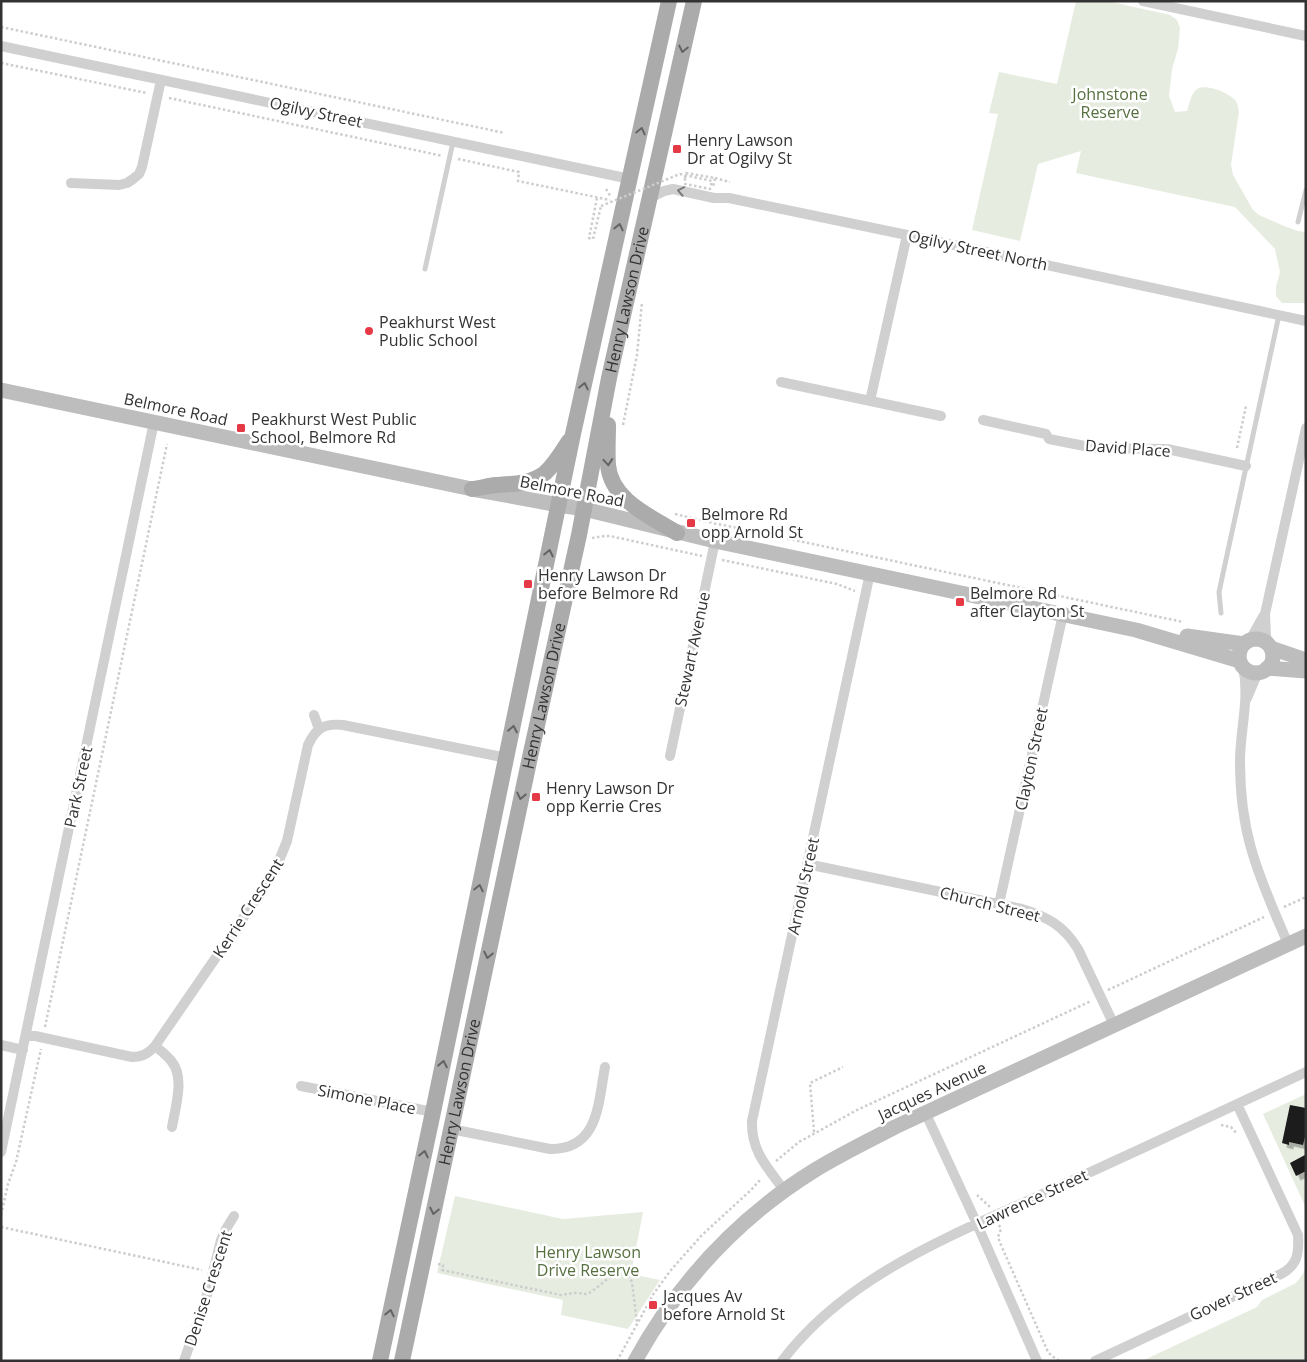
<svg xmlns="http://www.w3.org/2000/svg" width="1307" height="1362" font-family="'Open Sans',sans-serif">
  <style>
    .green { fill: #e6ecdf }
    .building { fill: #1a1a1a; filter: url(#shadow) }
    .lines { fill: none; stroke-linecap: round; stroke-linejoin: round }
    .path { stroke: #cdcdcd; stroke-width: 2.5; stroke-dasharray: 2.5 2.5; stroke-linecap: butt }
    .lane { stroke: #d0d0d0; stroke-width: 5 }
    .street { stroke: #d0d0d0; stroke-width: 10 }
    .secondary { stroke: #bdbdbd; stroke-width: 15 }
    .primary { stroke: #ababab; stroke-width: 16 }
    .path-bridge { stroke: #cdcdcd; stroke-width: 2.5; stroke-dasharray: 2.5 2.5; stroke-linecap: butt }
    .oneway { stroke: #636363 }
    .oneway2 { stroke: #7a7a7a }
    .poi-dot { fill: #e63946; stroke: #fff; stroke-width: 2 }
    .labels { text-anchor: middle; stroke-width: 5; stroke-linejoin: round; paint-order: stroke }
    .park-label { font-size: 16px; fill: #56703f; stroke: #fff }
    .street-label { font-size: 16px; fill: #333; stroke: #fff }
    .poi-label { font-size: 16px; fill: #333; stroke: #fff; text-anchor: start }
  </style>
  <defs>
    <filter id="shadow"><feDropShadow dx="4.5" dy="4.5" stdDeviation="0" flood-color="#0004"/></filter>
  </defs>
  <rect width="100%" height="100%" fill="#fff"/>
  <!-- green -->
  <path class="green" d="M1076,1H1107L1170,15L1177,20L1180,28L1178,49L1172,69L1169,96L1175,112L1187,111C1189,105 1191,94 1196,90C1204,82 1233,94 1237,103C1238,106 1238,109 1239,111L1231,165L1233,175L1253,210L1259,215L1284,226L1298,231L1306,232V303H1282L1276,296V287L1280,272L1275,249L1235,207L1076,173L1081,151L1038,164L1020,241L972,230L998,114L989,113L999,72L1057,84Z
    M1306,1094V1208L1263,1114Z
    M455,1196L563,1219L643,1212L631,1274L660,1280L628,1329L561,1315L563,1300L437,1273Z
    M1306,1266V1361H1142L1257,1307L1262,1300L1296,1283L1303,1274Z"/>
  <!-- building -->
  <path class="building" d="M1290,1105L1306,1108V1133L1303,1145L1289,1142V1145L1282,1143Z
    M1305,1155L1306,1171L1296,1176L1290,1163Z"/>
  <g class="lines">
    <!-- path -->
    <path class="path" d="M1,27L505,133
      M1,63L147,93
      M169,98L443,156
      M458,159L519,172L518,181L610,200
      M685,178L686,173L715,178L713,187
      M715,178L730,182
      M606,189L611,197
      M597,198L589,238L593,239L601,206
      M623,425L637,355L642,302
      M1237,448L1246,406
      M675,514L713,523L1183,622
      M592,538L605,536H610L702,556
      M722,560L837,584L855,591
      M1284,907L1306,897
      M1108,990L1264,917
      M45,1027L167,444
      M1221,1125L1231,1127L1237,1134
      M814,1132L810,1083L843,1067
      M776,1161L799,1142L857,1110L1091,1001
      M977,1195L990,1207
      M1,1215L8,1184L16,1162L41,1049
      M999,1225L1001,1229L998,1237L1001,1245L1048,1352L1052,1356L1059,1361
      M1,1227L202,1270
      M438,1264L443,1265L442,1270L561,1295C567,1294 572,1293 577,1293C582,1293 585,1295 589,1293C601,1287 621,1260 632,1282L637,1323
      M617,1361L654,1293L671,1270L702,1235L751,1190L761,1179"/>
    <!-- lane -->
    <path class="lane" d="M1298,222L1306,190
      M425,269L453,142
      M1221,613L1219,592L1279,315"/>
    <!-- street -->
    <path class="street" d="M1143,1L1306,36
      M1,46L630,179
      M71,183L119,185L127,183L133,179L139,174L142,167L161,80
      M650,198L664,191L673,189L714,198H729L907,235L1306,321
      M781,382L941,416
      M870,401L907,235
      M983,420L1046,434L1049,439L1095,448L1167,449L1246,466
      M1250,640L1264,615
      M1268,644L1266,636L1265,614L1306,428
      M1243,667C1250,698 1240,730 1240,761C1240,791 1243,820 1251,848C1260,881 1275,913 1288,944
      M1247,698L1255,679L1261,671
      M314,715L319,729
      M670,756L715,541
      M807,864L1022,909C1048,917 1064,926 1078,949L1114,1025
      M999,904L1063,614
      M26,1034L132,1057C142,1057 148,1054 155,1046
      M1,1045L23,1050
      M301,1086L433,1112
      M926,1114L977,1224L1037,1361
      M172,1127C175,1109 185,1078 172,1062C168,1056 161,1051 155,1046L274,873L287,841L308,745C316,728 324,723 343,725L507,758
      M451,1129L550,1149C599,1150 598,1103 605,1067
      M1,1152L154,422
      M784,1190C767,1167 751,1151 752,1121L870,573
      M184,1361L208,1292L221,1240L226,1229L234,1216
      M782,1361C849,1272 961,1232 1058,1187C1141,1149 1223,1111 1306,1072
      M1095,1361L1281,1274C1298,1265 1299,1253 1298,1235L1237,1104"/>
    <!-- secondary -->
    <path class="secondary" d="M1,390L472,489L559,505L584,509L715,541L1136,630L1240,661
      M1187,636L1244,644
      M1239 656a17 17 0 1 1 34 0a17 17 0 1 1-34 0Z
      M1271,648L1306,660
      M1267,668L1306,671
      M635,1361C678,1283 739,1217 815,1170C841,1154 868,1141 895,1127L1306,936"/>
    <!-- primary -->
    <g class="primary">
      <path d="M608,425C608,438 607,452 608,465C611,500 650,516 677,533"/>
      <path d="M472,489C480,488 488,486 496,485C513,484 531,484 545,473C555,464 562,452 569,441"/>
      <path d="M380,1361L433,1112L573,434L669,1"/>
      <path id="s1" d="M402,1361L530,757L579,535L609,378L694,1"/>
    </g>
    <!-- path-bridge -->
    <path class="path-bridge" d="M601,206L680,174L712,181L710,189L685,184V178"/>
  </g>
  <!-- one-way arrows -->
  <defs><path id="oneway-chevron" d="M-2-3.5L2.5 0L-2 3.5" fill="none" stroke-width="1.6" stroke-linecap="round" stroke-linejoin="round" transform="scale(1.25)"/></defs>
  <g class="oneway">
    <use href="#oneway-chevron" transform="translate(683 49) rotate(102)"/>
    <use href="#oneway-chevron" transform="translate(641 131) rotate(-77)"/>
    <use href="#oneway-chevron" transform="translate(619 227) rotate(-77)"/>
    <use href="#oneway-chevron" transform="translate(584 386) rotate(-78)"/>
    <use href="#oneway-chevron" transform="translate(608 462) rotate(85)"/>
    <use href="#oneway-chevron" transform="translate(549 553) rotate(-78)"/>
    <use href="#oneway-chevron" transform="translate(513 729) rotate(-79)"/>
    <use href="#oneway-chevron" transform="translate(521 796) rotate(102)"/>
    <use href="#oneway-chevron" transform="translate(479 888) rotate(-78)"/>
    <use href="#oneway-chevron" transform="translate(488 955) rotate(102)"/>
    <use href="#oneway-chevron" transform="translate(443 1064) rotate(-79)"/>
    <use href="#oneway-chevron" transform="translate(424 1154) rotate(-78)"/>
    <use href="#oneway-chevron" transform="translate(434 1211) rotate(102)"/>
    <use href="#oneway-chevron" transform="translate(390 1313) rotate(-78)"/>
  </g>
  <use class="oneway2" href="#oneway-chevron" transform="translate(681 191) rotate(-169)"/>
  <!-- markers -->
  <g class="poi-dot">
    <rect x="672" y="144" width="10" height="10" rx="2.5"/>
    <circle cx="369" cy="331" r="5"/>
    <rect x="236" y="423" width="10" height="10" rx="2.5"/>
    <rect x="686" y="518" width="10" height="10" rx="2.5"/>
    <rect x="523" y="579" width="10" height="10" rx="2.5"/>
    <rect x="955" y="597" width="10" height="10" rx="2.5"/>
    <rect x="531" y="792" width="10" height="10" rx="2.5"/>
    <rect x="648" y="1300" width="10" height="10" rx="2.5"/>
  </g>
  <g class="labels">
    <!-- park labels -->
    <g class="park-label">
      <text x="1110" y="100">Johnstone<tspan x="1110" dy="18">Reserve</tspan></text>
      <text x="588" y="1258">Henry Lawson<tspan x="588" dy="18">Drive Reserve</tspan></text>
    </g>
    <!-- street labels -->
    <g class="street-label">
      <text transform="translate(316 112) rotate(12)" y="6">Ogilvy Street</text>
      <text transform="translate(978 250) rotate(12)" y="6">Ogilvy Street North</text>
      <text dy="6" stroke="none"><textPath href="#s1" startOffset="1085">Henry Lawson Drive</textPath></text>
      <text transform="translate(176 409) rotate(12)" y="6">Belmore Road</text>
      <text transform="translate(1128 448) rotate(4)" y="6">David Place</text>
      <text transform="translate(572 491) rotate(11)" y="6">Belmore Road</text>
      <text transform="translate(692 649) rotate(-78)" y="6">Stewart Avenue</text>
      <text dy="6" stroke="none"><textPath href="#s1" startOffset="680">Henry Lawson Drive</textPath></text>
      <text transform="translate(1031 759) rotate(-78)" y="6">Clayton Street</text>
      <text transform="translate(78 787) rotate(-78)" y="6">Park Street</text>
      <text transform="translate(803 886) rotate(-78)" y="6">Arnold Street</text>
      <text transform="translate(990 904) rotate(14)" y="6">Church Street</text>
      <text transform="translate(248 908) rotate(-57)" y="6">Kerrie Crescent</text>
      <text dy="6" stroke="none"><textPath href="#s1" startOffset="275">Henry Lawson Drive</textPath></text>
      <text transform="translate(932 1091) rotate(-25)" y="6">Jacques Avenue</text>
      <text transform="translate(367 1099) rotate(11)" y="6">Simone Place</text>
      <text transform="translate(1032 1199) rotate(-25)" y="6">Lawrence Street</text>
      <text transform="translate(208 1288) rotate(-72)" y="6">Denise Crescent</text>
      <text transform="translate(1233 1296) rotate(-25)" y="6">Gover Street</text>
    </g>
    <!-- poi labels -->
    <g class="poi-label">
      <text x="687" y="146">Henry Lawson<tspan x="687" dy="18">Dr at Ogilvy St</tspan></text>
      <text x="379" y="328">Peakhurst West<tspan x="379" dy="18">Public School</tspan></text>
      <text x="251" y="425">Peakhurst West Public<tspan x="251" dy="18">School, Belmore Rd</tspan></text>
      <text x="701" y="520">Belmore Rd<tspan x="701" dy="18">opp Arnold St</tspan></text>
      <text x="538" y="581">Henry Lawson Dr<tspan x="538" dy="18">before Belmore Rd</tspan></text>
      <text x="970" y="599">Belmore Rd<tspan x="970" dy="18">after Clayton St</tspan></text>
      <text x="546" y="794">Henry Lawson Dr<tspan x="546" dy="18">opp Kerrie Cres</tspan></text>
      <text x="663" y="1302">Jacques Av<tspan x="663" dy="18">before Arnold St</tspan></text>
    </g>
  </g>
  <!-- border -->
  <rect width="1307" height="1362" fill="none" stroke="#333333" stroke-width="5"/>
</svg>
